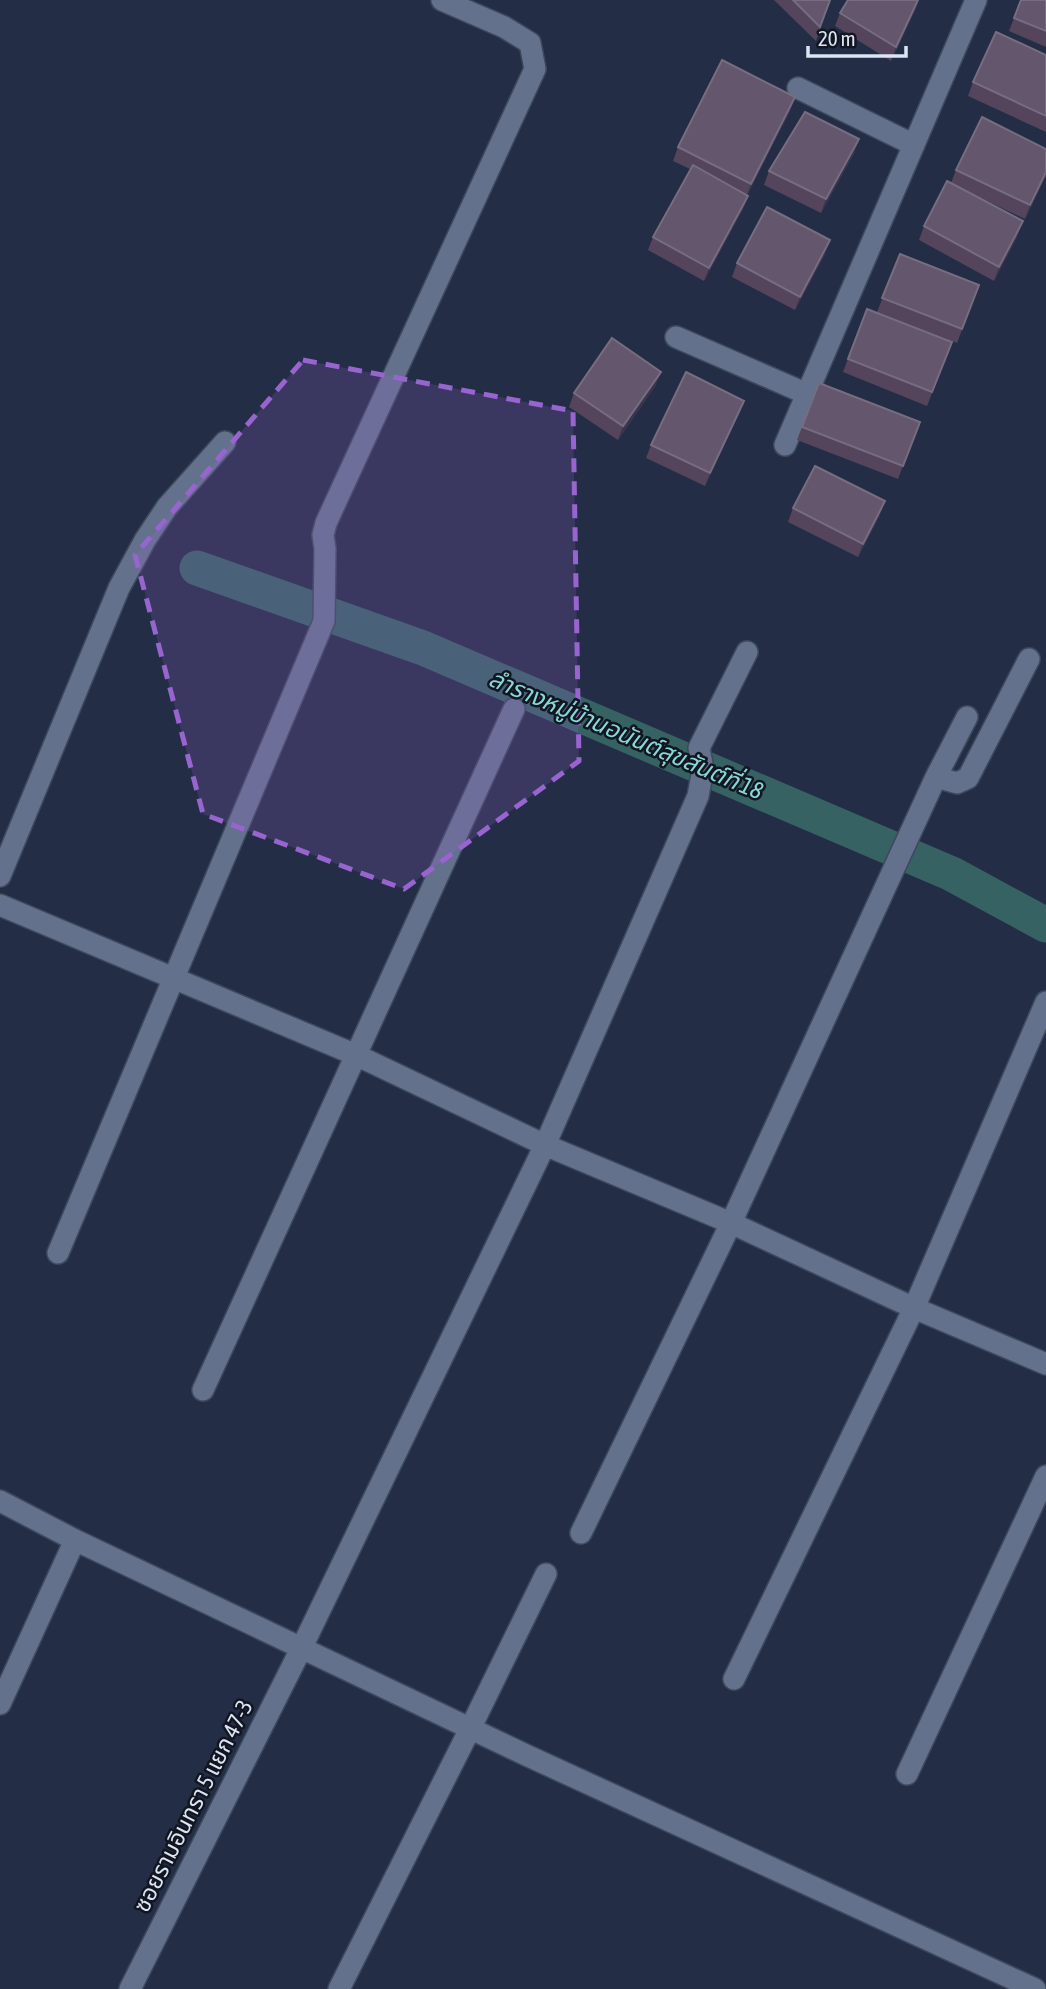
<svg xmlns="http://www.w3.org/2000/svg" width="1046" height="1989" font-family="'Asap Condensed','Noto Sans Thai',sans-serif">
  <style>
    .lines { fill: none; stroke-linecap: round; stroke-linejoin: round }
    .canal { stroke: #366264; stroke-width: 35 }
    .minor-casing { stroke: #3e485b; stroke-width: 24 }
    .minor { stroke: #63718c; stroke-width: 21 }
    .wall { fill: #54455c }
    .shaded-wall { fill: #3a354d }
    .building { fill: #63566d; stroke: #766d82; stroke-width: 2 }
    .marked { fill: #9864cf; fill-opacity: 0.2; stroke: #9864cf; stroke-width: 5; stroke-dasharray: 14 9; stroke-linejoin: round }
    .labels { text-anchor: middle; stroke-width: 5; stroke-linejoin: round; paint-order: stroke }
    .street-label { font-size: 23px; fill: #dde5f5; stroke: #111621 }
    .water-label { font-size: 24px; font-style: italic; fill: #87d7d9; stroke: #111621 }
  </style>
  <rect width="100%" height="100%" fill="#232e46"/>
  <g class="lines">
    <!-- canal -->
    <path class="canal" d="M197,568L423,648L952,874L1046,925"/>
    <defs>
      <path id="minor" d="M798,88L914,145
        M676,337L807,394
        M785,445L976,0
        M936,777L957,783L968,778L1029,659
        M0,876L119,588L145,540L167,507L225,442
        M0,905L356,1055L545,1145L731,1223L914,1308L1046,1364
        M58,1253L324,621L325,549L323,535L326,523L535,69L530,43L504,27L442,0
        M203,1390L514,709
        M0,1501L75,1540L526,1755L1035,1989
        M581,1533L731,1223L936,777L967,717
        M734,1679L914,1308L1046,1002
        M0,1704L75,1540
        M907,1774L1046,1476
        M130,1989L302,1647L545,1145L698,796L703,769L699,748L747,652
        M339,1989L470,1729L546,1574"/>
    </defs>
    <!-- minor casing -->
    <use href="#minor" class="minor-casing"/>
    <!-- minor -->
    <use href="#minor" class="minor"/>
  </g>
  <!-- wall -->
  <path class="wall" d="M774,0H830L816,41Z
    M1046,0V47L1009,31L1014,18Z
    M916,8L891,61L835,26L840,13Z
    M1046,55V132L968,96L973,82Z
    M795,97L790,111L747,195L748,196L743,209L704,281L648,250L653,237L690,169L673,161L678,147Z
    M859,139L854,153L821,213L764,185L769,171Z
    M956,170L1046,176L1025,219L960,188L1018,235L994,281L919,240L924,226L951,183Z
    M825,254L795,310L732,277L737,263Z
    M900,254L979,285L957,343L877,312Z
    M867,309L952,342L927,406L843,372Z
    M656,385L618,440L569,407L574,393Z
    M744,401L739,414L705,486L646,458L651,445Z
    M920,422L898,479L797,440L802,427Z
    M793,508L880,515L858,557L788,522Z"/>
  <!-- shaded-wall -->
  <path class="shaded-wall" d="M918,0L916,8L891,61L896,47Z
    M795,97L790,111L746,198L751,184Z
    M859,139L854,153L821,213L826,199Z
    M1046,172V176L1025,219L1030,205Z
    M748,196L743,209L704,281L709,268Z
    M1023,221L1018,235L994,281L999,267Z
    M830,240L825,254L795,310L800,297Z
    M661,372L656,385L618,440L623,426Z
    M744,401L739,414L705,486L710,473Z
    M885,501L880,515L858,557L863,544Z"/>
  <!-- building -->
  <path class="building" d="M793,0H830L820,27Z
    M848,0H918L896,47L840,13Z
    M1021,0H1046V31L1014,18Z
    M996,32L1046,55V116L973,82Z
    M722,60L795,97L751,184L678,147Z
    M805,112L859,139L826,199L769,171Z
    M982,117L1046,149V172L1030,205L956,170Z
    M693,165L748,196L709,268L653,237Z
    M947,181L1023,221L999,267L924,226Z
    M767,207L830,240L800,297L737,263Z
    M900,254L979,285L962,329L882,298Z
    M867,309L952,342L932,392L848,359Z
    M612,338L661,372L623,426L574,393Z
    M686,372L744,401L710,473L651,445Z
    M819,383L920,422L903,466L802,427Z
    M815,466L885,501L863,544L793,508Z"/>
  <!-- marked area -->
  <path class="marked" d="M303,360L573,411L579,761L404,889L203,814L135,555Z"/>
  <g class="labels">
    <!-- street labels -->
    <g class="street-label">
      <text transform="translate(193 1806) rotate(-63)" y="8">ซอยรามอินทรา 5 แยก 47-3</text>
    </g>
    <!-- water labels -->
    <g class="water-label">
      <text transform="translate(626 735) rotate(23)" y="8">ลำรางหมู่บ้านอนันต์สุขสันต์ที่ 18</text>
    </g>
  </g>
  <!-- scale -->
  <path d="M808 46v10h98v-10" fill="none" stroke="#dde5f5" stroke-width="3.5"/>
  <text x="818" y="46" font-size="21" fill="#dde5f5" stroke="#111621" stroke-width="5" paint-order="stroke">20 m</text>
</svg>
